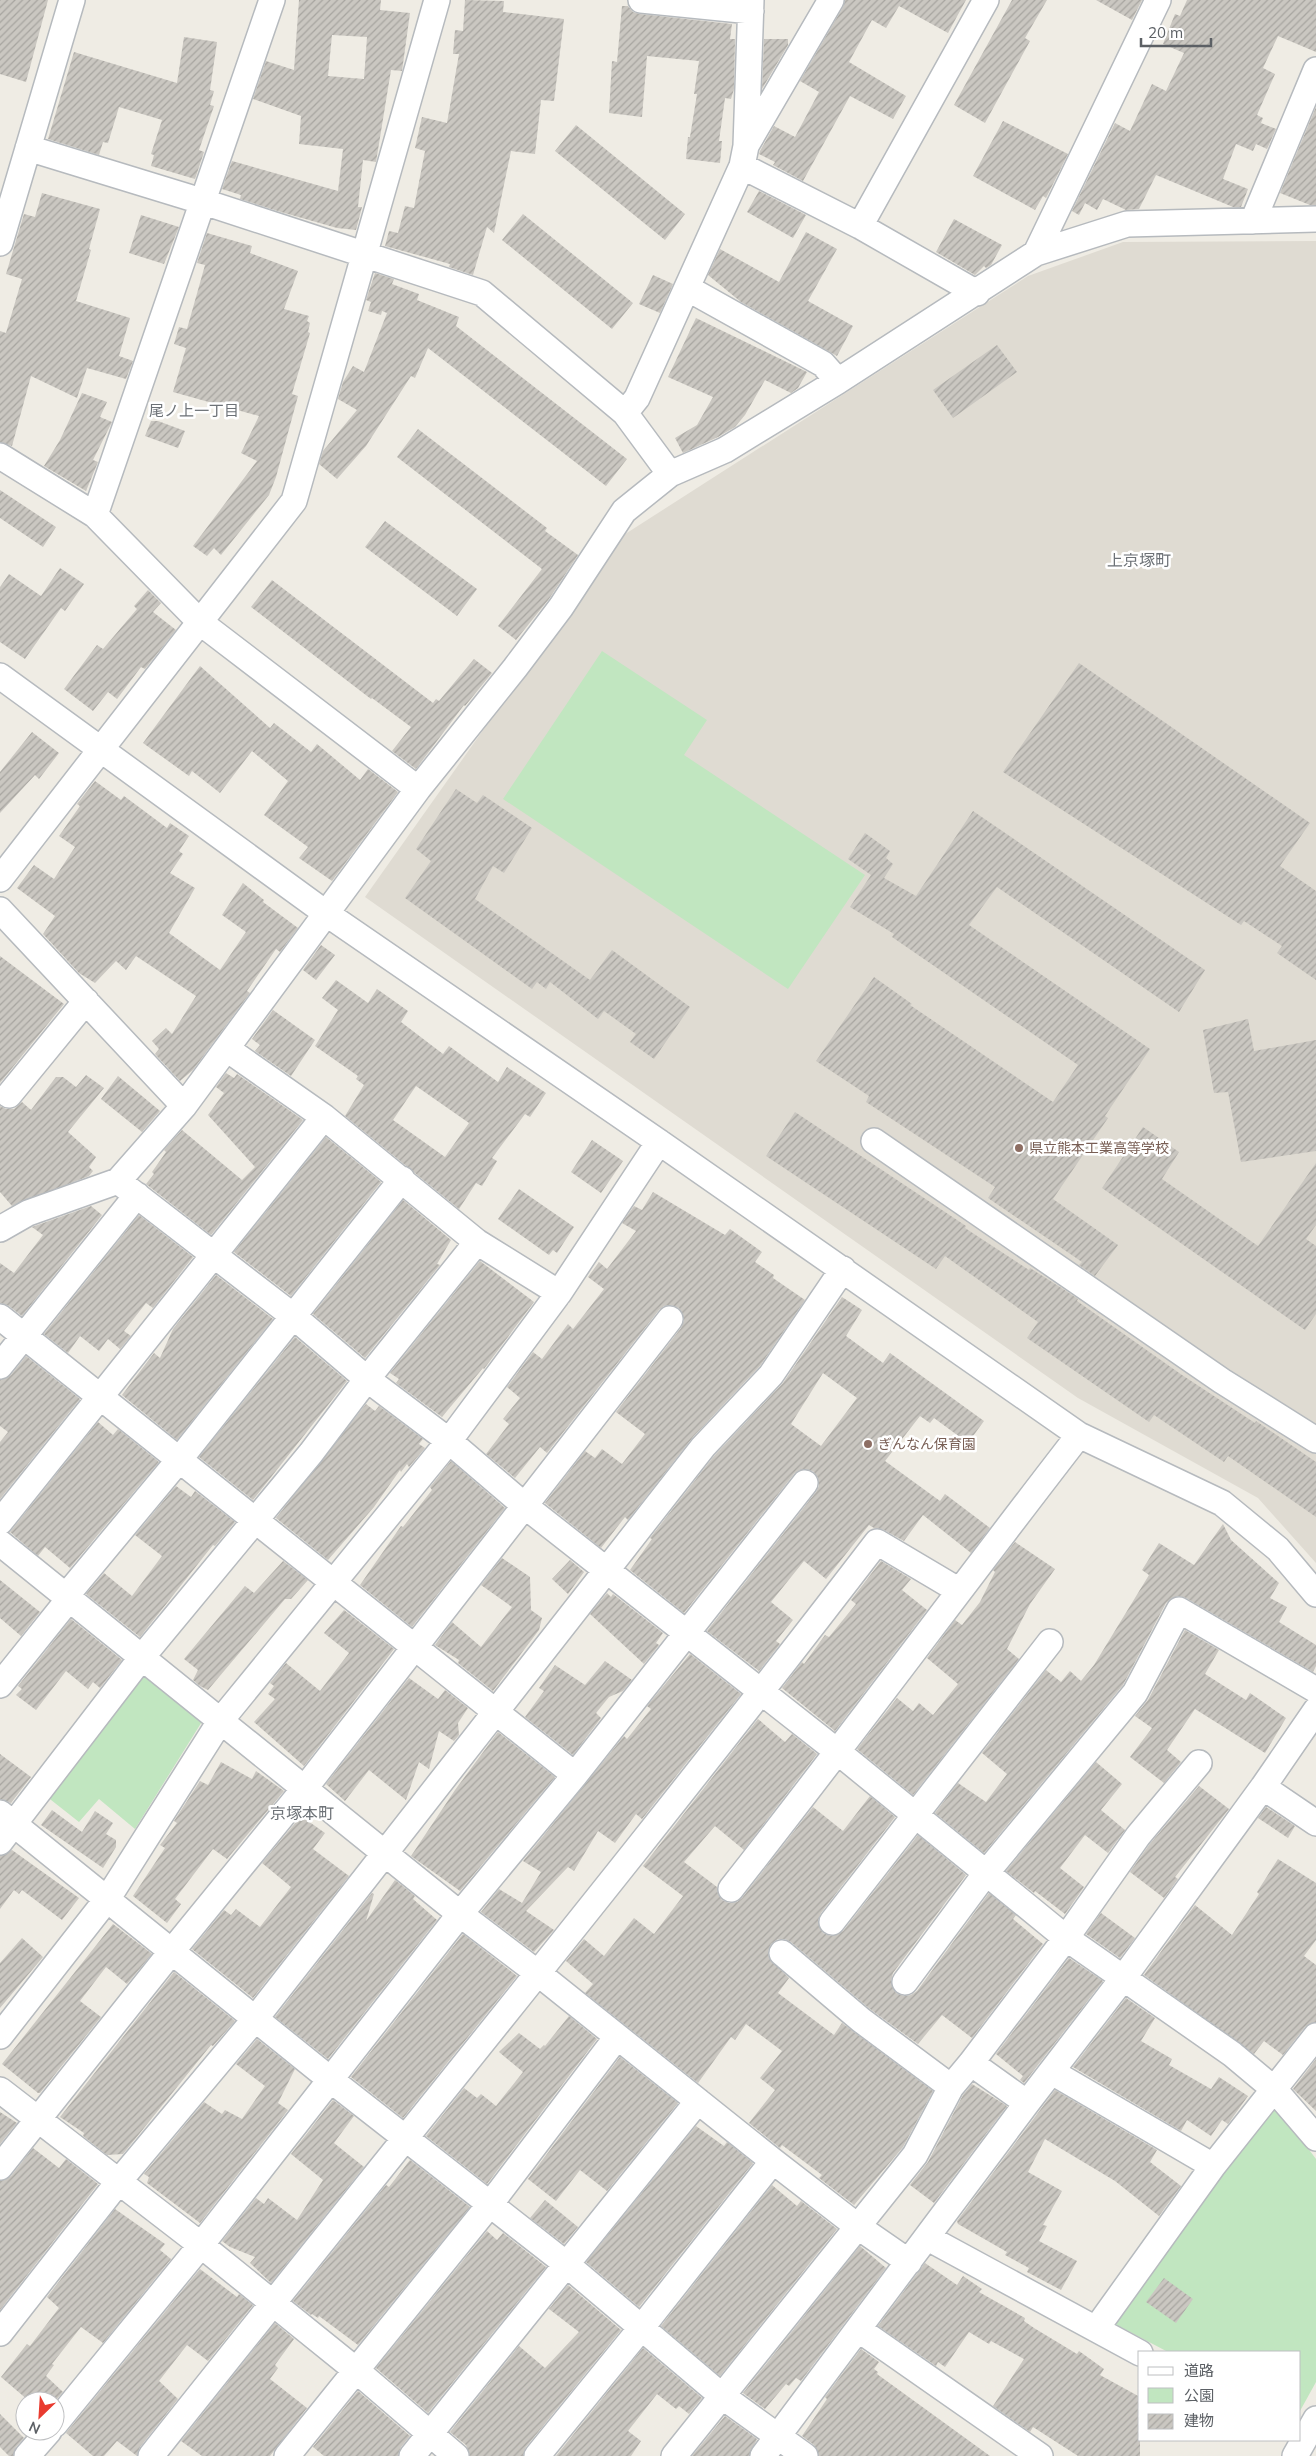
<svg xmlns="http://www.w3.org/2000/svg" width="1316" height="2456" font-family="Mulish,'Noto Sans JP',sans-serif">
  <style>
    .education { fill: #dfdbd2 }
    .green { fill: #c1e6c0 }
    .building { fill: url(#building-hatch); fill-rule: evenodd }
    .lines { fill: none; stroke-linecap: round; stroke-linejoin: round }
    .minor-casing { stroke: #b6babe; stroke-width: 28 }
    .minor { stroke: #fff; stroke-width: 25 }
    .education-dot { fill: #8d6e63; stroke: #fff; stroke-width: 2 }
    .labels { text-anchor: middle; stroke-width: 5; stroke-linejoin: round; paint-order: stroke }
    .education-label { font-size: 14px; fill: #785e54; stroke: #fff; text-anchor: start }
    .neighbourhood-label { font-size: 15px; fill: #6d7277; stroke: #fff }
    .quarter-label { font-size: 16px; fill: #6d7277; stroke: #fff }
  </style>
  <defs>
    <pattern id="building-hatch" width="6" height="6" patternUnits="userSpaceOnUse" patternTransform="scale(1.25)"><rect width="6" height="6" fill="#cac7c1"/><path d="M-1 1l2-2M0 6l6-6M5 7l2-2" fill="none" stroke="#a7a5a0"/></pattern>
  </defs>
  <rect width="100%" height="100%" fill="#efece4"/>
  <!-- education -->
  <path class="education" d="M1316,241V1563L1258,1498L1078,1398L365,897L619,538L1028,276L1123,242Z"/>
  <!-- green -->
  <path class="green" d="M602,651L707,720L684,755L865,875L788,989L503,799Z
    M142,1674L203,1720L135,1829L99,1799L79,1822L46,1796Z
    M1271,2110L1280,2111L1316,2159V2382L1300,2411V2352H1168L1111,2322Z"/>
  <!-- building -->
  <path class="building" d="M0,0H48L26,82L0,74Z
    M299,0H381L380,10L410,13L402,71L391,70L376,162L363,160L358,207H362L356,230L337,228L281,212L240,199L241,195L222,189L232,161L338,191L343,149L299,144L301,116L253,99L266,61L294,70ZM332,35L367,37L364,79L328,76Z
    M465,0L504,1L503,12L564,19L554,101L541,100L535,154L511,151L494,233L487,227L473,275L449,267L450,264L385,246L389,231L398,233L405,206L414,208L425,151L415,148L422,117L447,123L459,54H453L455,30L463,31Z
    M845,0H966L948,33L899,6L886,28L872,20L849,62L906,96L893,119L850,96L803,181L773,165L775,162L759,154L760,151L774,126L795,137L819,92L800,81L843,7Z
    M1012,0H1047L1025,38L1030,41L985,123L954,105Z
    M1096,0H1142L1132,20Z
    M1187,0H1316V52L1278,36L1263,68L1275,74L1257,115L1263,118L1261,123L1276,129L1267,149L1256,144L1253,151L1236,144L1223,179L1248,189L1241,207H1233L1156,175L1139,209L1126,210L1103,199L1097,210L1085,203L1079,215L1072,211L1115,123L1130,131L1152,84L1166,91L1184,53L1163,44L1175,14L1180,16Z
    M622,6H628L633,12L640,14L732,24L730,39H735L734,89L731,99L725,98L719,141H722L720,163L686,159L688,137H690L697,94H694L699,61L647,56L642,117L609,113L612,61L617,62Z
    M184,37L217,42L210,90L214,91L210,105L214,106L199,150L204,152L195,179L151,166L154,155L151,154L162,120L119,107L108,143L103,142L99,155L48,139L74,52L177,83Z
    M764,39H788V45L762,89Z
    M1316,107V205H1310L1280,193Z
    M1003,121L1068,154L1046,198L1043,196L1035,210L973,176Z
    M576,125L685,214L665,240L555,151Z
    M759,191L806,215L793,238L747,212Z
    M42,193L100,209L89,249L91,250L76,301L130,318L119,356L133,361L126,379L87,368L77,398L31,376L12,446L0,442V331L6,333L22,279L6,274L24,214L35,217Z
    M523,214L633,303L612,329L502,240Z
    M141,215L179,227L164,264L129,253Z
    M954,219L1002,245L991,265L986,268L984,266L975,275L936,252Z
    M806,232L837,249L808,301L853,326L837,356L741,302L708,275L720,249L779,282Z
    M207,233L252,246L250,253L298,271L284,309L309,316L307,321L310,323L308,332L310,333L292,394L298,396L276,477L269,495L221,555L214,548L207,556L193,546L257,461L241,453L259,416L173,392L186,348L174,344L179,327L187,329L205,265L197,263Z
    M375,273L394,279L392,284L419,294L417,300L459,317L456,326L627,459L606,486L428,348L415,378L411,376L366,446L337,479L319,464L323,451L357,410L338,399L343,382L353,366L364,372L387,313L382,311L381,315L368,311L371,302L366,300Z
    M653,275L673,284L660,313L639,304Z
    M696,318L807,372L798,388L791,393L765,380L745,415L735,427L718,437L683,453L675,438L697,425L713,397L668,377Z
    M997,345L1017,372L953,418L933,390Z
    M82,393L107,402L100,417L112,422L93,460L98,462L86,491L44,466L60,440Z
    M151,421H158L185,431L178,448L145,436Z
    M418,429L547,528L545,531L578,555L549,599L516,640L498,626L542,569L397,457Z
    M0,490L56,527L43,547L0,518Z
    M385,521L477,589L457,616L365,547Z
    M60,568L84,584L65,611L61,608L25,659L0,642V587L9,574L41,596Z
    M272,580L433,703L436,699L439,701L474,659L492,673L465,706L464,705L416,769L392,751L411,727L372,698L371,699L251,607Z
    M148,590L161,603L153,612L176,630L145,669L141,667L117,699L108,692L93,711L64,689L97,645L103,649L137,609L134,606Z
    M1079,663L1310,823L1280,866L1316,891V980L1277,953L1282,946L1244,921L1241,925L1003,772Z
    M200,666L270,728L274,723L311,752L317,744L360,780L368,769L398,792L332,881L299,858L308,847L264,815L288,781L252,751L220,793L192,771L189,776L143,743Z
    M32,732L59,753L39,779L35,775L0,813V772Z
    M95,781L121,800L124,796L167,828L170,823L189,836L179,851L183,854L170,873L195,888L169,933L220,970L246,932L222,915L243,883L264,900L263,902L298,928L280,952L276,949L247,991L250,993L193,1070L180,1081L155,1054L159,1049L152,1041L166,1028L172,1034L196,996L136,956L126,970L116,961L95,983L79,973L43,934L55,916L17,888L34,865L54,879L75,847L59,836L80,806L77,804Z
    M456,789L477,803L483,795L532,828L504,873L493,866L475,899L590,980L612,950L690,1007L654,1059L630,1042L636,1034L604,1011L598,1019L550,982L546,989L537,982L532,989L405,898L431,861L416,849Z
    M973,811L1205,970L1179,1012L997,887L969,925L1150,1049L1105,1116L1108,1118L1053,1199L1118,1245L1095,1276L1079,1265L1082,1262L988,1198L995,1187L866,1102L869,1096L816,1061L874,977L912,1004L910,1005L1053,1102L1078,1065L892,937L894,934L850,907L871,875L848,859L865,833L890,851L886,858L893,864L884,878L916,896Z
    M321,945L335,955L316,980L303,970Z
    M0,956L64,1004L0,1083Z
    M336,980L368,1003L377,989L408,1011L401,1022L443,1054L449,1046L498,1082L507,1067L546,1093L530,1117L525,1114L492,1158L497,1161L482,1186L476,1183L459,1209L345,1116L364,1085L356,1079L358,1076L315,1046L338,1010L322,998ZM416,1086L469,1123L445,1157L393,1120Z
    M273,1010L315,1040L291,1076L255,1051L260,1045L252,1039Z
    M1248,1019L1254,1051L1316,1040V1151L1241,1162L1228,1092L1214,1093L1203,1030Z
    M226,1073L234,1078L237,1074L303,1120L211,1235L146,1184L154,1174L152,1172L166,1152L164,1150L182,1130L242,1180L255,1167L208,1115L224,1093L216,1087Z
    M86,1075L104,1088L68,1132L96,1157L89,1167L93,1171L89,1176L12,1206L0,1192V1106L6,1109H14L22,1102L31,1110L56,1077H63L76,1087Z
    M118,1076L160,1111L142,1132L101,1099Z
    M795,1112L966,1226L965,1228L1029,1270L1030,1268L1063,1289L1078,1299L1077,1301L1182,1375L1255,1423L1256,1421L1316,1462V1517L1228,1456L1224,1462L1154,1415L1149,1422L1027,1338L1038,1322L945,1256L936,1269L766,1156Z
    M1143,1127L1179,1152L1162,1179L1258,1246L1316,1163V1225L1306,1239L1316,1246V1314L1305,1330L1102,1188Z
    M326,1137L381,1182L291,1296L234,1252Z
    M592,1140L623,1161L601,1193L571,1172Z
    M519,1189L574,1227L557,1253L553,1250L549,1255L498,1219Z
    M653,1192L725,1235L730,1229L762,1252L755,1262L774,1275L773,1278L805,1300L760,1366L693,1437L628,1520L625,1517L601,1548L545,1503L585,1451L595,1458L602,1449L622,1464L645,1434L616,1412L681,1328L684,1320L679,1308L671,1305L664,1306L659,1310L547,1453L540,1447L515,1478L486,1454L509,1424L503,1419L520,1398L507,1387L533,1352L542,1359L568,1324L573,1329L604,1289L588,1277L599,1262L607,1269L636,1231L622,1223L634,1206L642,1210Z
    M403,1200L451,1240L437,1264L440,1265L365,1358L313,1314Z
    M91,1206L102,1215L22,1316L9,1306L0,1303V1263L14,1273L43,1235L32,1227Z
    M139,1215L193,1257L153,1308L146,1303L124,1331L131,1336L120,1349L108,1339L99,1351L80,1336L68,1353L44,1334Z
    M480,1261L534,1302L484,1369L483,1368L442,1417L396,1383L399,1379L390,1373Z
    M216,1275L273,1319L177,1440L122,1395L154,1353L160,1358L173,1329Z
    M842,1297L862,1310L846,1336L883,1363L890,1353L984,1421L968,1443L934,1418L930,1423L920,1416L885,1461L940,1501L945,1494L990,1528L971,1553L923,1515L904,1541L884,1530L874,1528L869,1525L826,1579L804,1561L771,1602L793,1620L776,1641L780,1644L759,1671L707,1631L816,1492L819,1486L818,1478L813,1471L800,1470L794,1474L684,1613L630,1570L652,1539L650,1538L714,1456L783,1383ZM823,1373L857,1398L821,1446L791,1424Z
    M295,1337L347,1381L253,1500L199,1457Z
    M26,1356L80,1399L0,1499V1442L8,1432L0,1426V1380L11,1375Z
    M366,1404L375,1411L379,1406L423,1439L419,1444L425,1448L409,1467L407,1464L401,1472L400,1470L374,1507L328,1560L276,1518Z
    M98,1422L113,1435L118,1429L159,1462L70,1568L45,1547L38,1556L10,1532Z
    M451,1461L505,1508L412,1627L360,1585L401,1526L403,1527L432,1490L430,1487Z
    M176,1486L191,1497L195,1491L235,1522L215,1546L213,1545L140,1637L86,1594L104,1573L132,1596L162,1556L135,1535Z
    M1223,1524L1231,1540L1279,1583L1270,1598L1287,1607L1279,1622L1316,1645V1666L1313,1672L1186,1598L1179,1596L1172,1598L1166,1603L1123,1685L984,1853L935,1813L958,1783L986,1802L1007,1774L982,1753L1046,1670L1061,1682L1070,1671L1081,1681L1094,1665L1149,1575L1142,1570L1159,1543L1194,1565Z
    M1015,1542L1055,1569L1030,1604L1007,1649L1019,1659L913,1795L857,1749L897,1698L913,1711L919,1703L933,1715L958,1684L927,1658L955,1620L962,1625L980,1602L995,1572L993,1570Z
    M502,1558L530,1577L531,1610L542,1618L539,1630L493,1691L458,1663L459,1660L435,1645L452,1622L481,1647L512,1607L481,1585Z
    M570,1560L584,1572L568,1594L552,1579Z
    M283,1561L308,1580L291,1599H285L208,1690L200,1686L193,1680L198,1670L184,1659L245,1586L254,1593Z
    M881,1561L911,1579L902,1590L927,1610L835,1731L782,1688L802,1662L804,1664L825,1635L829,1637L856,1604L851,1600Z
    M0,1580L40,1612L21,1636L0,1618Z
    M607,1593L611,1597L613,1594L663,1633L656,1643L659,1645L644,1664L590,1614Z
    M344,1610L394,1649L304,1766L254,1722L275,1699L268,1694L274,1686L270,1683L286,1663L320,1691L349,1653L324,1633Z
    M71,1619L122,1660L100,1688L93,1682L88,1689L66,1671L36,1710L16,1695L22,1689L18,1686Z
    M1185,1630L1219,1650L1205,1674L1246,1700L1250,1693L1286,1718L1265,1753L1195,1709L1167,1750L1181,1762L1164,1783L1130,1757L1152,1728L1135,1716L1148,1700Z
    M690,1654L741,1694L642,1819L636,1814L615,1843L598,1831L574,1871L568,1867L526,1911L554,1930L534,1952L481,1912L499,1889L522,1903L541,1872L523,1861L624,1736L627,1739L651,1709L647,1706Z
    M605,1661L632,1680L623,1691L609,1697L596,1713L601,1718L573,1755L525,1717L544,1691L539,1688L555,1665L585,1685Z
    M409,1678L438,1699L445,1690L468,1708L458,1723L459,1735L454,1741L439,1731L429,1769L419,1762L406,1800L369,1770L345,1801L326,1784Z
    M758,1719L785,1742L792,1734L817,1754L744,1850L715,1826L684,1862L717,1887L718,1894L722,1900L729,1903L737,1902L742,1898L813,1807L843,1831L870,1796L895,1817L821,1913L818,1921L823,1933L831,1936L843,1931L918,1835L966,1875L893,1973L891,1981L896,1993L904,1996L911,1995L917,1991L989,1893L1016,1915L1013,1919L1043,1944L972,2038L942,2015L918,2044L870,2009L791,1942L785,1939H778L771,1944L768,1951L769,1958L789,1978L778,1993L834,2035L842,2023L933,2091L903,2147L854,2205L819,2178L822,2175L782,2145L780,2148L749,2123L775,2090L760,2078L782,2051L746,2024L735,2040L731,2037L698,2083L585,1993L593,1984L566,1961L584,1939L604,1956L634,1918L654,1934L683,1896L643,1866Z
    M498,1732L555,1777L460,1891L411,1856L455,1790Z
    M0,1754L31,1777L11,1803L0,1799Z
    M221,1762L252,1779L256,1771L284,1791L227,1859L213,1849L175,1899L181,1904L167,1923L133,1896L165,1848L160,1845L177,1823L174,1821L200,1781L208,1785Z
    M1096,1762L1122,1784L1101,1810L1125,1830L1108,1853L1085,1835L1060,1868L1084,1887L1065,1914L1035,1891L1034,1893L1006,1871Z
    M1199,1786L1229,1809L1175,1877L1178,1879L1164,1898L1130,1872L1149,1845Z
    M1266,1807L1295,1826L1288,1838L1258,1818Z
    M52,1810L82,1832L95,1811L113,1823L106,1834L116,1840V1847L103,1868L41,1825Z
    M301,1816L325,1833L313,1849L349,1876L253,1998L192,1949L224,1910L231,1915L236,1909L260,1927L291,1887L262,1863Z
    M12,1850L79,1898L62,1920L22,1890L19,1894L14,1890L0,1909V1856Z
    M1278,1859L1316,1883V1940L1304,1956L1316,1965V2022L1305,2027L1283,2055L1264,2041L1254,2054L1144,1975L1195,1905L1232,1935L1259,1894L1257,1892Z
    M395,1880L415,1896L413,1899L437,1920L328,2059L275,2017L372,1893L374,1894L366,1921Z
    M1101,1913L1135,1938L1120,1958L1086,1934Z
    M113,1924L152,1954L127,1984L106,1967L80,2001L101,2017L40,2093H38L2,2064Z
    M463,1934L517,1976L403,2118L351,2077Z
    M22,1938L43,1957L0,2008V1963Z
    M1069,1958L1103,1981L1024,2083L1020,2080L1023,2076L996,2054Z
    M174,1972L235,2021L213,2046L211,2045L123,2154L107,2155L83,2136L84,2133L60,2117Z
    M1126,1998L1155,2018L1141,2041L1172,2059L1169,2065L1211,2089L1219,2077L1248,2096L1228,2124L1222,2120L1211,2136L1187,2120L1181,2131L1073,2067Z
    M569,2016L597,2039L487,2184L426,2136L464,2088L477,2098L481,2094L496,2106L523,2072L499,2052L519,2033L540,2049L544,2045L545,2046Z
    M257,2039L295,2069L278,2103L288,2110L200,2223L147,2183L149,2177L144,2174L204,2102L222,2114L225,2110L242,2119L265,2086L236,2064Z
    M620,2057L678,2103L607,2191L580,2170L556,2201L528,2179Z
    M1316,2059V2111L1293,2089Z
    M972,2084L1007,2106L934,2203L910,2185L928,2162L963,2095Z
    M1055,2090L1157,2150L1150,2162L1181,2186L1159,2216L1115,2181L1045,2139L1028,2172L1062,2191L1043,2225L1047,2226L1039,2241L1077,2261L1061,2290L1027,2272L1029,2268L1005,2255L1007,2252L958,2224L957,2221Z
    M333,2100L354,2116L334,2143L364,2167L271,2283L250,2263L255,2257L230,2247L222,2241L256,2198L264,2204L268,2198L297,2220L323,2180L291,2154Z
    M0,2112L17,2123L0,2144Z
    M696,2126L724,2146L727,2142L753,2163L639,2307L586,2262Z
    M33,2148L59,2168L66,2159L98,2184L0,2310V2181L11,2176Z
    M410,2160L470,2207L358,2345L319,2316L318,2318L312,2314L311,2315L293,2301L386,2185L389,2187Z
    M772,2185L797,2206L801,2201L837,2229L720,2376L661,2326Z
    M545,2200L578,2227L564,2244L530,2218Z
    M115,2209L165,2244L160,2250L171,2259L103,2343L81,2327L52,2364L54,2365L46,2376L63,2392L55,2401H29L1,2377L27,2344L30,2346L59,2308L47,2297Z
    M487,2231L497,2240L503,2233L546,2267L428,2413L376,2368Z
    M860,2246L886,2268L801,2381L796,2378L789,2386L786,2384L765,2409L743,2393Z
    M925,2263L957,2285L963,2276L982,2289L979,2292L1025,2318L1024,2321L1034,2328L1077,2354L1079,2351L1104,2369L1100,2375L1140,2397V2456H1078L1033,2427L1030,2432L993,2406L1024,2359L991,2341L989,2344L969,2332L945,2367L938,2362L936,2366L878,2326Z
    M200,2269L237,2297L239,2294L253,2305L208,2361L187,2345L159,2381L178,2399L140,2447L137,2456L117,2441L104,2456H93L66,2433Z
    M1164,2278L1193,2299L1176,2323L1146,2302Z
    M568,2285L621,2330L526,2447L523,2456H470L466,2445L450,2432L519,2346L545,2368L579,2332L549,2309Z
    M275,2323L294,2339L275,2365L278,2368L270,2379L307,2408L270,2456H202L181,2441Z
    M643,2348L702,2398L689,2414L679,2406L676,2409L657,2394L628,2431L641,2441L631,2456H556Z
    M861,2349L879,2362L874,2369L878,2372L877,2374L990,2456H819L814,2445L802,2436L827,2399L825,2397Z
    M358,2391L410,2436L401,2447L398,2456H324L313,2447Z
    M0,2414L24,2438L16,2447L13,2456H9L0,2447Z
    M725,2416L757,2439L749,2456H692Z"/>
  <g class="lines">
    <defs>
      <path id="minor" d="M641,0L751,11
        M747,144L831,0
        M28,148L201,201L482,293L625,413L670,474
        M742,166L860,226L977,293
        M1253,221L1316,70
        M860,226L986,0
        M0,243L72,0
        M1036,253L1158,0
        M687,288L823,364L838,381
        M625,413L637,398L742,166L746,146L751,0
        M0,456L95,515L201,623L418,789
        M95,515L272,0
        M0,676L327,914L659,1142L1079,1435L1222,1503L1278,1549L1316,1594
        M0,879L294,501L437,0
        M0,910L184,1106
        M227,1049L324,1117L477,1242L559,1293
        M9,1095L86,1001
        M874,1141L1222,1381L1316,1440
        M118,1181L293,1316L367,1379L449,1441L525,1506L838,1752L1066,1938L1232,2054L1275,2090L1316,2138
        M0,1229L28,1213L118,1181L184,1106L418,789L515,668L561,607L624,511L670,474L725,450L838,381L1036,253L1127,224L1316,219
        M0,1317L575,1775
        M0,1366L137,1195
        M0,1522L324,1117
        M0,1543L460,1914L539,1974L773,2161L857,2226L909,2262
        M66,1596L179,1460L402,1179
        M0,1685L69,1599
        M1263,1787L1316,1823
        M0,1813L331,2080L565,2263L722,2396L805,2456
        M0,1842L142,1657L311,1453L367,1379L477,1242
        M731,1889C849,1739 962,1586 1079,1435
        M832,1922L1050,1642
        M782,1953L861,2020L951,2087
        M905,1982L986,1873L1135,1693L1179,1610L1316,1690
        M0,2036L108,1898L221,1720L449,1441L559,1293L659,1142
        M971,2063L1027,2103
        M1052,2072L1213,2166
        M0,2090L201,2245L357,2371L456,2456
        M0,2167L172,1951L305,1788L670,1319
        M928,2238L1140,2353
        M858,2329L1040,2456
        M1096,2329L1213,2166L1316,2036
        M0,2333L120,2180L255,2019L703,1447L771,1375L843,1269
        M55,2424L201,2245L460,1914L575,1775L805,1483
        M27,2456L49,2431
        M151,2456C393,2151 640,1851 877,1542L958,1590
        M287,2456L491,2203L617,2037
        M412,2456L698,2101
        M537,2456L642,2327L773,2161
        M674,2456L915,2155L951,2087L971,2063L1066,1938L1138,1836L1199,1763
        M763,2456L1027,2103L1124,1977L1263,1787L1316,1710
        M1295,2456L1316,2419"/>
    </defs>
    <!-- minor casing -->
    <use href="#minor" class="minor-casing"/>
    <!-- minor -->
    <use href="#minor" class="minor"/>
  </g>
  <!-- markers -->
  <g class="education-dot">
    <circle cx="1019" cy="1148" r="5"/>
    <circle cx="868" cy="1444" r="5"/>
  </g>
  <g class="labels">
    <!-- education labels -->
    <g class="education-label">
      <text x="1029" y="1153">県立熊本工業高等学校</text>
      <text x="878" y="1449">ぎんなん保育園</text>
    </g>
    <!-- neighbourhood labels -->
    <g class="neighbourhood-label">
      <text x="194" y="416">尾ノ上一丁目</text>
    </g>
    <!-- quarter labels -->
    <g class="quarter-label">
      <text x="1139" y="566">上京塚町</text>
      <text x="302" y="1819">京塚本町</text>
    </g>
  </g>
  <!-- legend -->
  <rect x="1138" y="2351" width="162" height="90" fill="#ffffff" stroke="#bebfc1"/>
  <rect x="1148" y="2367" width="25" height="8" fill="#ffffff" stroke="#bebfc1"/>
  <text x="1184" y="2376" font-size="15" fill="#5c6065">道路</text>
  <rect x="1148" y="2388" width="25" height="15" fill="#c1e6c0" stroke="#bebfc1"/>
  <text x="1184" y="2401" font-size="15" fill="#5c6065">公園</text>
  <rect x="1148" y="2414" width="25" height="15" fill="url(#building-hatch)" stroke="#bebfc1"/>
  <text x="1184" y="2426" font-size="15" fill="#5c6065">建物</text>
  <!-- north arrow -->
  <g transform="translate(40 2416) rotate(205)"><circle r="24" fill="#ffffff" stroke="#bebfc1"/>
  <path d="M0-4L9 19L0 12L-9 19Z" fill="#e93b2f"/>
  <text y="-8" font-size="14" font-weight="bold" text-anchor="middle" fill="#5c6065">N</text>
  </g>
  <!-- scale -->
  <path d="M1141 38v8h70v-8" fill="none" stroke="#5c6065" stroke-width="2.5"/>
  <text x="1148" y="38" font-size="15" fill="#5c6065" stroke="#ffffff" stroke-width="4" paint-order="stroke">20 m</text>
</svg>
